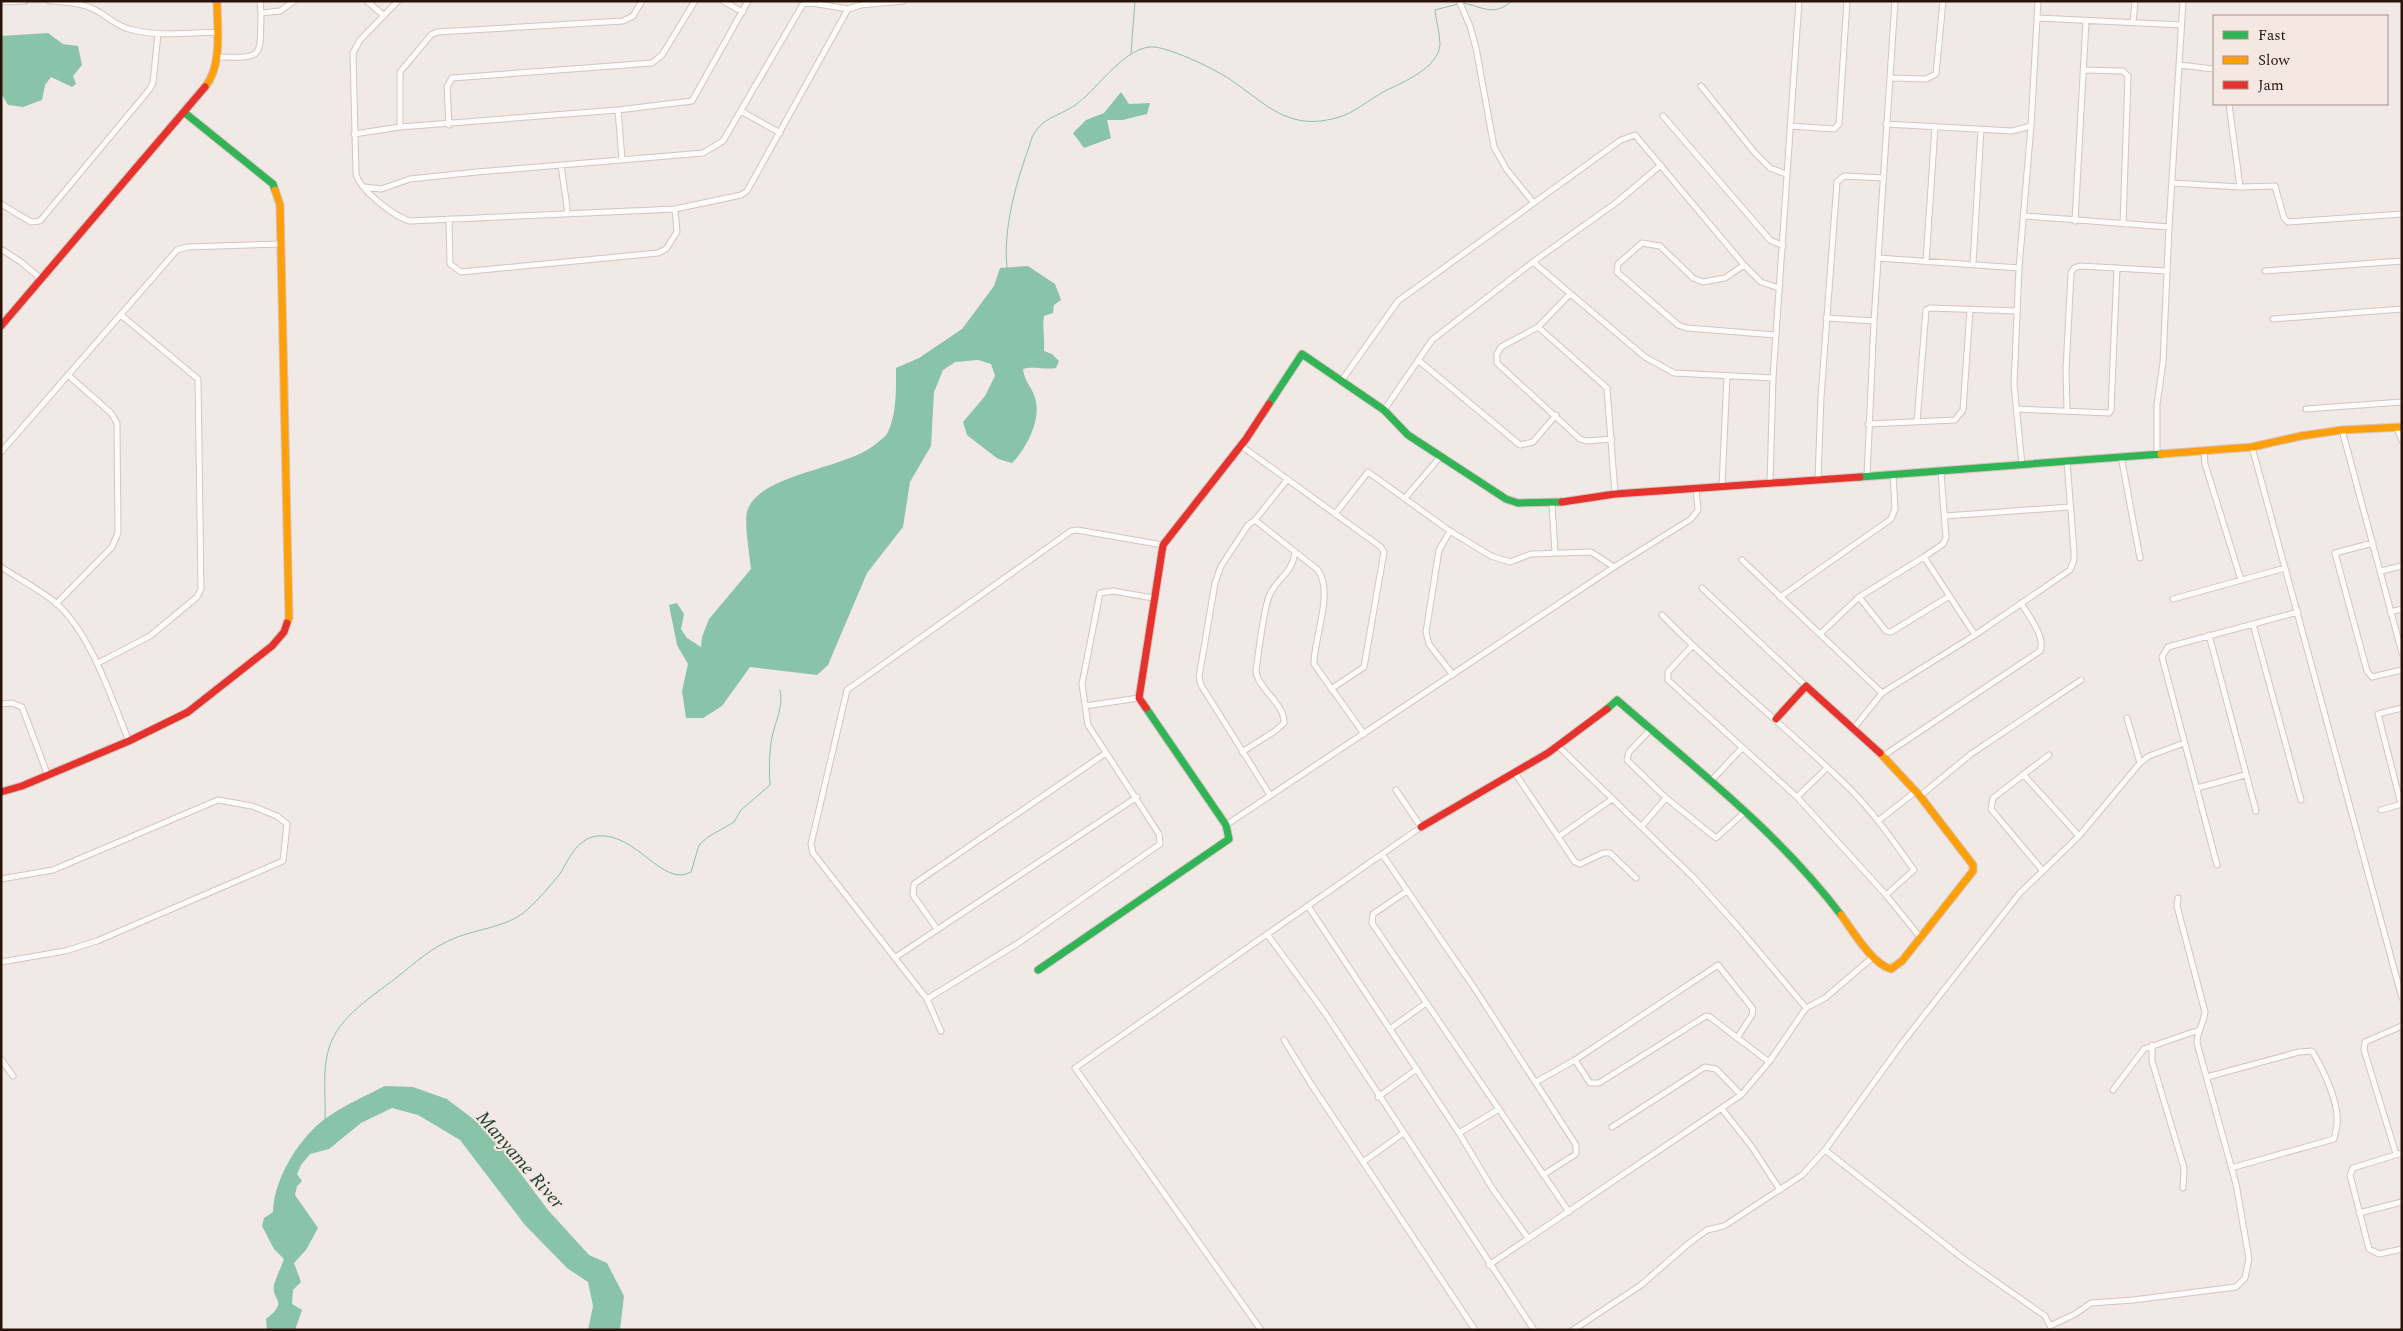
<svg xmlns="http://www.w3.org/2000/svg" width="2403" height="1331" font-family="Spectral,serif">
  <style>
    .water { fill: #89c4a8 }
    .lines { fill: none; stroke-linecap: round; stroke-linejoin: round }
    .stream { stroke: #89c4a8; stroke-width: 1 }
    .street-casing { stroke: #d5c5be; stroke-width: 7 }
    .fast-casing { stroke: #d5c5be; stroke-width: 9 }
    .slow-casing { stroke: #d5c5be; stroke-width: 9 }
    .jam-casing { stroke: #d5c5be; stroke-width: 9 }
    .street { stroke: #fdfcfb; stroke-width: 5 }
    .fast { stroke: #30b455; stroke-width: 7 }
    .slow { stroke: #ff9f0a; stroke-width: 7 }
    .jam { stroke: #e5322d; stroke-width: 7 }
    .labels { text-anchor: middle; stroke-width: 4.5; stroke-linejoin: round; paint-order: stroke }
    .water-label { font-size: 19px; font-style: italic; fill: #183e2e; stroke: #f5e7e1 }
  </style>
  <rect width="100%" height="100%" fill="#f1e9e6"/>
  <!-- water -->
  <path class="water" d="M48,33L63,44L78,46L82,65L73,76L76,84L72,87L51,77L45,85L42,100L23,107L8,105L1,93V36Z
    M1121,92L1129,104L1150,103L1147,114L1123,120H1107L1111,138L1084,148L1073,133L1086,120L1104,113Z
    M1028,266L1055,284L1061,300L1054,305L1053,313L1044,316C1042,328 1045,338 1044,351L1052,354L1059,361L1056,368C1044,370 1034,366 1023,369C1024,381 1032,387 1035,398C1042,419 1026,449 1012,463L998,459L967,435L963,422L985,396L995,376L991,364L978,360L955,362L943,370L934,392L931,446L910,482L903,527L867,573L828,665L817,675L750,667L722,706L703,718H686L682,691L688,664L677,645L669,605L677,603L684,614L681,629L687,638L701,647L702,637L709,619L751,569C750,557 744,522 747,512C757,473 847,470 877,443C881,440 886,436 888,432C897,413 896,388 896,368L919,358L962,329L994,286L1000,268Z
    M385,1086L413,1087L447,1099L489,1131L548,1210L589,1255L607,1263L624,1296L620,1330H588L593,1306L588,1282L567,1268L525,1225L460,1140L418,1115L392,1108L361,1123L329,1149L310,1154L301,1165L297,1174L302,1181L297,1186L295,1195L318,1228L306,1250L294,1263L301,1282L293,1290L292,1304L302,1310L295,1330H267L266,1319C290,1300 271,1301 274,1285C276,1277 281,1268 284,1259L274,1249L262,1226L264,1218L273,1212C274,1180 296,1143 321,1122C340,1107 363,1097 385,1086Z"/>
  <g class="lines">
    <!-- stream -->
    <path class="stream" d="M1462,3C1483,6 1492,18 1512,1
      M1131,53L1135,1
      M1007,268C1003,230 1015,186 1028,150C1030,145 1031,137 1035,132C1045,116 1065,114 1078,103C1098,88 1127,44 1155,47C1175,50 1215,69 1231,80C1267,105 1289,131 1336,118C1353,114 1370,99 1385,91C1403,82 1439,68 1440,44C1440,34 1436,21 1435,10L1458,4
      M325,1119C326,1096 322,1070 329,1048C338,1017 373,996 396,978C416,962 432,947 455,938C480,928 509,927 528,909C539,899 550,886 559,875C569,860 576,839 597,836C637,832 662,888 691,872L699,845L708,837L734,822L741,810L770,785C769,769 769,754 772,737C775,722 784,706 780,690"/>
    <defs>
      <path id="street" d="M50,1C66,2 85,3 99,12C109,18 117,26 129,29C158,37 188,33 218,32
        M260,1L261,13
        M367,1L383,15
        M398,1L360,40L353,53L356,173C358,189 395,217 410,221L675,209L741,195L747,191L848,9
        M723,1L743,12
        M1459,1L1470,26L1476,48L1494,147L1507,170L1533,202
        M1,2L25,1
        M2038,18L2181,25
        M2133,23L2135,1
        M217,57C264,58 260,59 261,13L280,11L294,1
        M2179,65L2214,69
        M2084,70L2123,71L2128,76L2123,224
        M1890,78L1926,79L1936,74L1943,1
        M1701,86L1755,153L1770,168L1786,174
        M618,110L622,159
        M741,111L780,133
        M1663,116L1770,240L1783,246
        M1886,124L2012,131L2031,126
        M449,125L447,87L452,78L652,63L662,55L695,1
        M1790,126L1834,129L1839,124L1847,1
        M400,127V72L431,35L437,32L623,21L633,16L642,1
        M354,134L400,127L618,110L692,101L748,1
        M561,165L568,214
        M2172,183L2240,187L2229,104
        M365,187L381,189L410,179L477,172L703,153L723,141L803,4L812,3L848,9L861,5L903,1
        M2240,187L2275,186L2284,218L2288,222L2402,214
        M1,204L31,222L40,221L149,90L153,83L158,34
        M2025,216L2169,227L2163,363L2157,404V453
        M449,220L450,264L461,272L658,253L666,249L677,232L675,209
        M2075,221L2086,21
        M2169,227L2183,1
        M1,249L21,262L40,278
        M1878,258L2019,268
        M1533,262L1645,357L1674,373L1773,378
        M1926,262L1935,127
        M1973,264L1981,129
        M1744,265L1725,278L1703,282L1693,278L1660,246L1642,243L1618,264L1617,272L1678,325L1687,328L1775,335
        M2265,271L2402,261
        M1569,295L1538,327L1501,347L1497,354V363L1580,439L1586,441L1612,439
        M1826,318L1874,321
        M2273,319L2402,309
        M1538,327L1607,388L1615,494
        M1418,360L1520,445L1533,442L1556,415
        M1342,380L1398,301L1621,140L1635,135L1744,265L1761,282L1779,288
        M2017,409L2109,413L2111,410L2117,268
        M2306,409L2402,402
        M1384,410L1432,340L1533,262L1617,202L1661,165
        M2067,411L2066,370L2071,273L2074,268L2080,266L2167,271
        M1917,422L1926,310L1930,308L2017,311
        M1868,424L1955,420L1963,410L1970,309
        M2396,426L2402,441
        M2342,430L2402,653
        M1240,445L1381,547L1384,552L1364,667L1331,689
        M2252,447L2285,568
        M2204,450L2205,464L2241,580
        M1,452L177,250L187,247L281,244
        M2121,456L2140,558
        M2022,465L2014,384L2019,268L2031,126L2038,1
        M1867,476L1874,321L1895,1
        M1818,479L1821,397L1837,182L1844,176L1883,178
        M1770,483L1773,378L1799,1
        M1722,486L1727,376
        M1405,498L1440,457
        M1552,504L1555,552
        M1335,514L1368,472L1450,531L1491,556L1510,562L1531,554L1591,552L1614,567
        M1945,516L2070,507
        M1255,520L1318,570C1334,594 1314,636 1314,664L1364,734
        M1450,531L1439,550L1426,632L1429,644L1453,675
        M2373,543L2335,553L2367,671L2372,677L2402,670
        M1924,557L1943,544L1946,538L1941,472
        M1742,560L1882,693
        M1,567C19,579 39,589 56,603C92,635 111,698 129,741
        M2381,571L2402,566
        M1702,588L1806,686
        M1780,597L1891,519L1895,509L1893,474
        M1859,597L1886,631L1891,632L1948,597
        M2173,599L2285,568L2402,998
        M56,604L112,547L118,533L117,423L111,413L69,376
        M2390,612L2402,609
        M1662,615C1721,676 1789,729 1850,789C1874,813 1894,842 1914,870L1886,895
        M2253,624L2301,800
        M1821,633L1859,597L1924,557L1975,635
        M2209,635L2256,811
        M1692,646L1668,672V680L1797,797L1886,895L1920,937
        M98,663L150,636L197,597L201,589L198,379L121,315
        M1,704L12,703L22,707L48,776
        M1085,706L1139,698
        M2127,718L2140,763
        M1854,728L1882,693L1975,635L2070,570L2074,560V551L2067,462
        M1651,729L1629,752L1627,760L1666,798L1716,838L1746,811
        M1558,746L1694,878L1739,928L1806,1008
        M1242,752L1275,731L1284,723C1285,703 1257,689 1256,670C1259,652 1263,608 1270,594C1279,576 1292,574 1295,552
        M1883,756L2040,651C2046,637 2028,615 2021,603
        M1515,773L1575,862L1580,864L1603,853H1610L1636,878
        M2023,774L2079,836
        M1710,782L1741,749
        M2197,788L2245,775
        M1270,795L1201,685L1199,677L1215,583L1221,566L1248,525L1255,520L1287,480
        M1920,796L1971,754L2081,680
        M1797,797L1827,768
        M2401,804L2378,714L2402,708
        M2381,810L2402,804
        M1878,821L1915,792
        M1226,825L1614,567L1691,519L1698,510L1696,488
        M1641,827L1666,798
        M1558,837L1612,799
        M1382,854L1473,986L1576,1145V1154L1543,1175
        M2217,865L2162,657L2168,647L2298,612
        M2043,871L1991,809L1993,798L2049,755
        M1,879L53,870L218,800L252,806L277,816L287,824L283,861L97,941L65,951L1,962
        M1407,891L1373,914L1372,923L1569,1212
        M1308,906L1459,1133L1492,1188L1528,1238
        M937,929L913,895L914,884L1106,753
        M1267,934L1325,1013L1534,1330
        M896,957L1137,797
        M927,999L813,853L811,844L847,690L1071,531L1077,530L1163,545
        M1390,1029L1426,1003
        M941,1031L927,999L1020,942L1160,844L1159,834L1088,725L1082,684L1100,593L1113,591L1153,598
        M1284,1040L1311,1084L1475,1330
        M2152,1045V1061L2184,1168L2183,1188
        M1,1059L13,1076
        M1575,1060L1590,1083H1599L1706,1016L1710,1017L1769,1062
        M2207,1077L2299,1052L2312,1051C2323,1069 2339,1102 2337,1123C2337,1128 2335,1134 2334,1139L2231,1168
        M1536,1082L1575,1060L1718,965L1753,1009L1752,1015L1737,1038
        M2113,1090L2144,1049L2199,1030
        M1378,1097L1417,1069
        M1722,1109L1752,1147L1780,1190
        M1612,1127L1705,1067L1716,1069L1741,1095
        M1459,1133L1499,1109
        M1825,1150L1965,1260L2045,1316L2050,1326L2075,1314L2091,1303L2133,1300L2236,1287L2245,1278L2249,1259L2236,1184L2197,1043C2197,1031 2204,1023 2205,1012L2177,906L2178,898
        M2402,1153L2353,1168L2350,1175L2369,1249L2379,1254L2402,1249
        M2396,1154L2364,1050L2365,1042L2402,1026
        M1363,1162L1402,1134
        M2359,1213L2402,1202
        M1489,1265L1741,1095L1769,1062L1806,1008L1825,998L1873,957
        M1261,1330L1075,1068L1421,827L1396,790
        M1573,1330L1641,1285L1688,1244L1707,1230L1724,1226L1802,1175L1825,1150L1903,1042L2020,893L2079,836L2140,763L2149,756L2184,743"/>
      <path id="fast" d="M185,113L273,184L275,190
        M1269,404L1302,354L1384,410L1408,435L1506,499L1518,503L1562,502
        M1860,477L2161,454
        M1607,709L1617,700C1695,768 1778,832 1841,915
        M1038,970L1229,839L1226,825L1146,708"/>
      <path id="slow" d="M205,87C223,65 217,27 217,1
        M275,190L280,205L289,618L287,623
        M2161,454L2252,447L2301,436L2342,430L2402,427
        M1841,915C1853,931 1872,964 1891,969L1902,961L1973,871V865L1920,796L1880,753"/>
      <path id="jam" d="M1,326L205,87
        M1562,502L1615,494L1860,477
        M1146,708L1139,698L1163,545L1246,439L1269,404
        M1776,719L1806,686L1880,753
        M1,792L22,786L129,741L188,712L272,646L284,632L287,623
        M1421,827L1548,753L1607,709"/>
    </defs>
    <!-- street casing -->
    <use href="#street" class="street-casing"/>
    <!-- fast casing -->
    <use href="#fast" class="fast-casing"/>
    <!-- slow casing -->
    <use href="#slow" class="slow-casing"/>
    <!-- jam casing -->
    <use href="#jam" class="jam-casing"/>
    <!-- street -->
    <use href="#street" class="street"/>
    <!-- fast -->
    <use href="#fast" class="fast"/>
    <!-- slow -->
    <use href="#slow" class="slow"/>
    <!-- jam -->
    <use href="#jam" class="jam"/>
  </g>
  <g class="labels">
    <!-- water labels -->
    <g class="water-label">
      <text transform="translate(521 1159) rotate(49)" y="7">Manyame River</text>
    </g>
  </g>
  <!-- border -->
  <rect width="2403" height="1331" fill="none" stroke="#291208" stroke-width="5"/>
  <!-- legend -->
  <rect x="2213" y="15" width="175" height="90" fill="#f5e7e1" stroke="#a3928a"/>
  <rect x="2223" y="31" width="25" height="8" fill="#30b455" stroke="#a3928a"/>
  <text x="2258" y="40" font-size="15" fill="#291208">Fast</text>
  <rect x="2223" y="56" width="25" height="8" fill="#ff9f0a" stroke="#a3928a"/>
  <text x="2258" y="65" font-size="15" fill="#291208">Slow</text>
  <rect x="2223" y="81" width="25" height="8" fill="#e5322d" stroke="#a3928a"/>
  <text x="2258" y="90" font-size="15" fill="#291208">Jam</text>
</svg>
